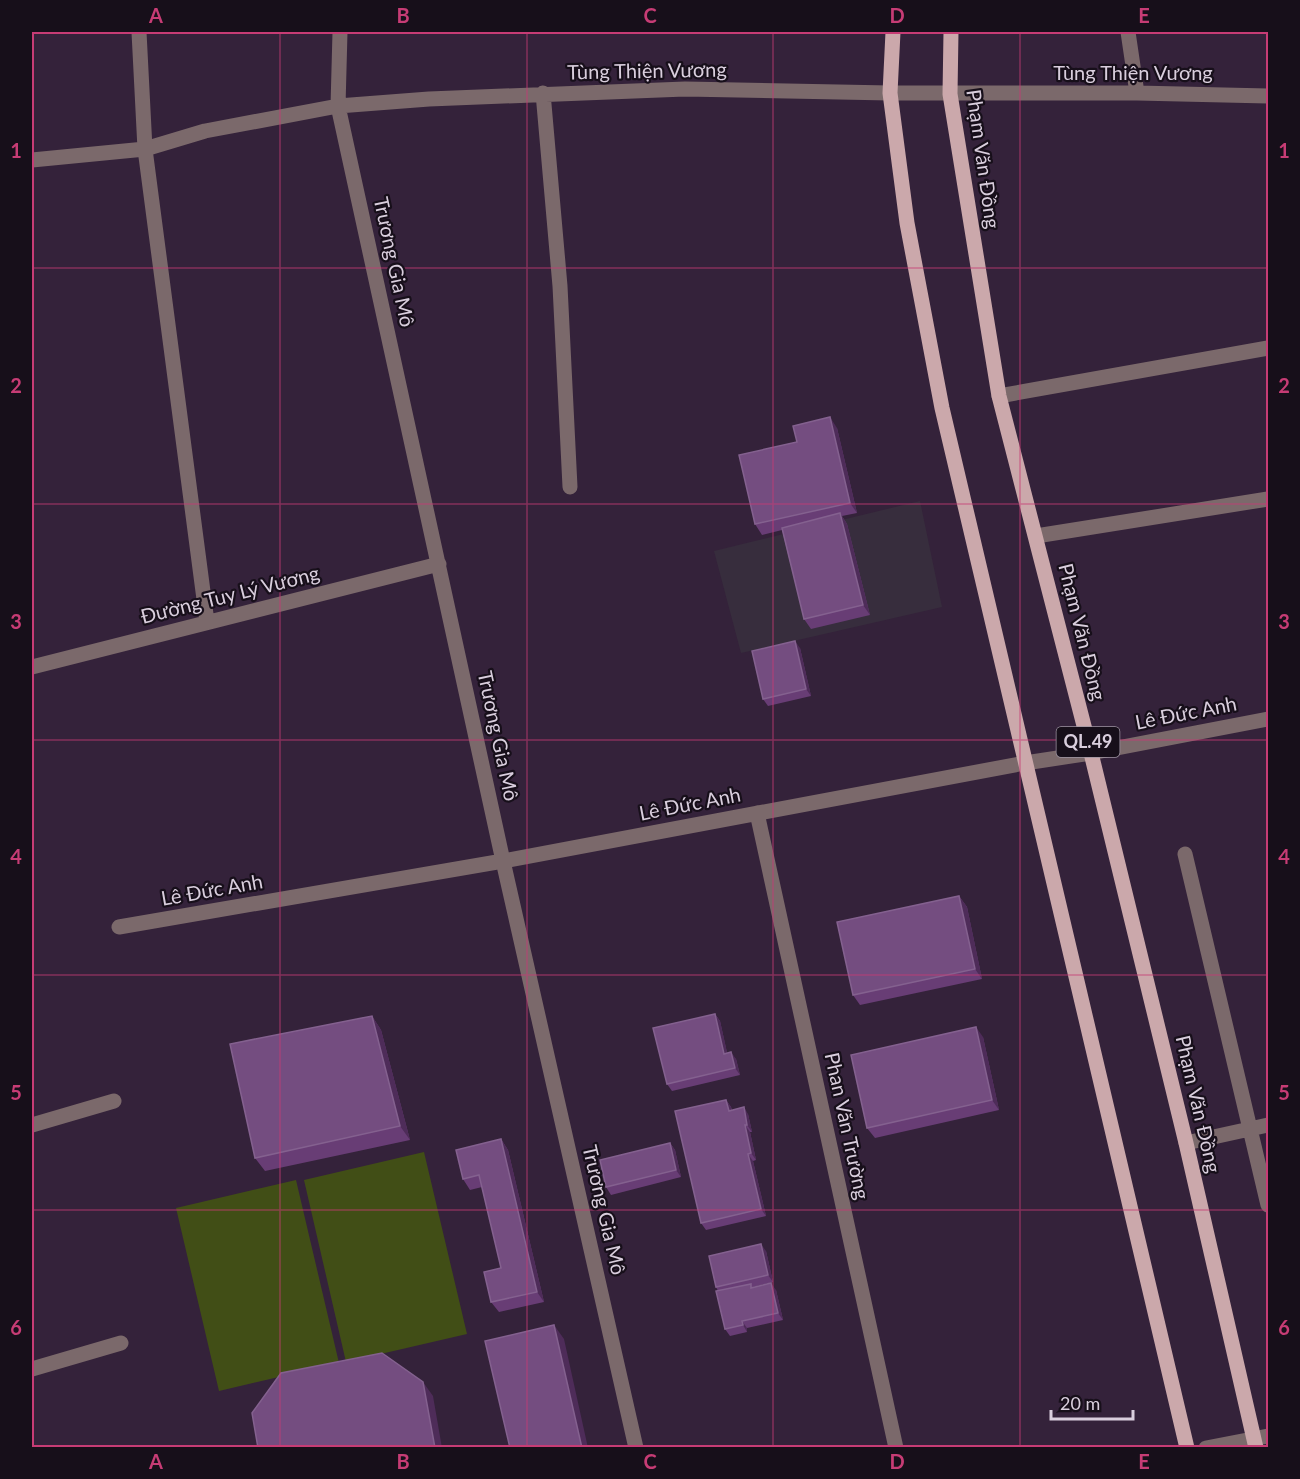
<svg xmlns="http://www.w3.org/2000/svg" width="1300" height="1479" font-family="Lato,sans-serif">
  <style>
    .commercial { fill: #372d3d }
    .green { fill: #414e16 }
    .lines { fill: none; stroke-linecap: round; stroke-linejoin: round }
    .minor { stroke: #7b696b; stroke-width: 15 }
    .major { stroke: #cba8ab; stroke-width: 15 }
    .wall { fill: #683d75 }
    .shaded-wall { fill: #4e2c59 }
    .building { fill: #744d80; stroke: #84618f; stroke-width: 1.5 }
    .grid { fill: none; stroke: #c73c75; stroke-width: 1.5; stroke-opacity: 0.55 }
    .labels { text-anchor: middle; stroke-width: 4.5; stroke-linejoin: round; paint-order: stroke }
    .shield { fill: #170f1a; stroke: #9f95a2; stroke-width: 1.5 }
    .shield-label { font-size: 18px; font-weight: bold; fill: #d9cedd }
    .street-label { font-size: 20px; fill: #d9cedd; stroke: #170f1a }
    .neatline { fill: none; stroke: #c73c75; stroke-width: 2 }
    .grid-label { font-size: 20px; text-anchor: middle; font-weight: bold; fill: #c73c75 }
  </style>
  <rect width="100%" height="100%" fill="#34223a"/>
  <!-- commercial -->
  <path class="commercial" d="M920,501L942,607L741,653L714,551Z"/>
  <!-- green -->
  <path class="green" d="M424,1152L467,1334L346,1362L304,1180Z
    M296,1180L339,1363L219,1391L176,1208Z"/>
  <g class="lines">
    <!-- minor -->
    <path class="minor" d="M139,32L145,149L207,622
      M340,32L338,106L503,861L636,1448
      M1128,32L1137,93
      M543,93L560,286L570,487
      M32,160L145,149L205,131L338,106L429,99L685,89L890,93H1137L1268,96
      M999,396L1268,348
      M1036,536L1268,499
      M32,667L439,564
      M757,813L896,1448
      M1185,854L1268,1205
      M119,927L503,861L1025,763L1091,753L1268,719
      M32,1125L114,1101
      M1186,1143L1268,1125
      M32,1369L121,1343
      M1206,1448L1268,1436"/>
    <!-- major -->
    <path class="major" d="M893,32L890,93L907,223L942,408L1187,1448
      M951,32L950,94L999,396L1091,753L1186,1143L1256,1448"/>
  </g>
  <!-- wall -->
  <path class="wall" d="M837,428L857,513L842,516L847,524L870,615L811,629L804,619L782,530L762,535L755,524L797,442Z
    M800,648L811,696L768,706L763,699Z
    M959,896L967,907L982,979L860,1005L853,995Z
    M715,1014L720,1021L727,1053L736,1059L740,1075L672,1091L667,1084Z
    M372,1016L381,1030L410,1140L265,1171L255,1158Z
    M983,1037L999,1110L875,1138L867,1128Z
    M726,1100L731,1107L732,1110L748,1114L752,1132H750L756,1160L753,1161L766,1216L706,1230L701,1223Z
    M501,1139L508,1150L544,1302L499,1312L491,1302L501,1268L482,1187L470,1190L463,1179Z
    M670,1143L675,1150L681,1177L611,1195L606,1187Z
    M766,1251L773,1282L753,1287L776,1290L783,1320L747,1328V1332L730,1336L725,1329L718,1291L716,1287Z"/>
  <!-- shaded-wall -->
  <path class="shaded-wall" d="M830,417L837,428L857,513L850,503Z
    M840,513L847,524L870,615L863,605Z
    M795,641L800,648L811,696L806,689Z
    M959,896L967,907L982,979L975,969Z
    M715,1014L720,1021L729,1061L724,1054Z
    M372,1016L381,1030L410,1140L400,1126Z
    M976,1027L983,1037L999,1110L992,1100Z
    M731,1052L736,1059L740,1075L735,1068Z
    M726,1100L731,1107L733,1118L729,1111Z
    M744,1107L748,1114L752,1132L747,1125Z
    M745,1125L750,1132L756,1160L751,1153Z
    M501,1139L508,1150L544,1302L537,1292Z
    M670,1143L675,1150L681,1177L676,1170Z
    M748,1154L753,1161L766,1216L761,1209Z
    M761,1244L766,1251L773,1282L768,1275Z
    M771,1283L776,1290L783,1320L778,1313Z
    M742,1321L747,1328V1332L743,1325Z
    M554,1325L564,1339L588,1448H582Z
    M423,1382L433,1396L442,1448H435Z"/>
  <!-- building -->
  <path class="building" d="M830,417L850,503L755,524L739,455L797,442L793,426Z
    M840,513L863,605L804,619L782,528Z
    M795,641L806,689L763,699L752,651Z
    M959,896L975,969L853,995L837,922Z
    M715,1014L724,1054L731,1052L735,1068L667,1084L653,1028Z
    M372,1016L400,1126L255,1158L230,1044Z
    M976,1027L992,1100L867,1128L851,1055Z
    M726,1100L729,1111L744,1107L747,1125H745L751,1153L748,1154L761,1209L701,1223L675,1111Z
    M501,1139L537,1292L491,1302L484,1272L501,1268L479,1175L463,1179L456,1150Z
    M670,1143L676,1170L606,1187L600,1160Z
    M761,1244L768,1275L716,1287L709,1256Z
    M771,1283L778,1313L742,1321L743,1325L725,1329L716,1291L751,1284V1288Z
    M554,1325L582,1448H510L485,1341Z
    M382,1353L423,1382L435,1448H258L252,1413L281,1373Z"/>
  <!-- grid -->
  <path class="grid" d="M280,32V1448M527,32V1448M773,32V1448M1020,32V1448M32,268H1268M32,504H1268M32,740H1268M32,975H1268M32,1210H1268"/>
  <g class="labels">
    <!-- shield labels -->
    <rect class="shield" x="1056.5" y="727" width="63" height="30" rx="4.5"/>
    <g class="shield-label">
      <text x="1088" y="748">QL.49</text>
    </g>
    <!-- street labels -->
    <g class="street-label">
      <text transform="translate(647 71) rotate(-1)" y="7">Tùng Thiện Vương</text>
      <text x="1133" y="80">Tùng Thiện Vương</text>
      <text transform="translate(983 159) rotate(82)" y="7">Phạm Văn Đồng</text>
      <text transform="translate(394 262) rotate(78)" y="7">Trương Gia Mô</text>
      <text transform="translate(230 595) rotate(-14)" y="7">Đường Tuy Lý Vương</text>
      <text transform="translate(1082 632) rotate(76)" y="7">Phạm Văn Đồng</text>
      <text transform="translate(1186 713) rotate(-11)" y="7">Lê Đức Anh</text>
      <text transform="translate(498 736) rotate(78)" y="7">Trương Gia Mô</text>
      <text transform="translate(690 804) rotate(-11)" y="7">Lê Đức Anh</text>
      <text transform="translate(212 890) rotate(-10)" y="7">Lê Đức Anh</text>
      <text transform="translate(1198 1104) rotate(77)" y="7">Phạm Văn Đồng</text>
      <text transform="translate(847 1126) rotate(78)" y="7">Phan Văn Trường</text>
      <text transform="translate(604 1210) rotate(77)" y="7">Trương Gia Mô</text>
    </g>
  </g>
  <!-- border -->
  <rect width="1300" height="1479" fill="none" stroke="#170f1a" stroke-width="66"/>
  <!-- scale -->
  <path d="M1051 1410v9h82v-9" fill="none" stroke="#d9cedd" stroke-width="3"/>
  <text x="1060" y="1410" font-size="18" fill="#d9cedd" stroke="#170f1a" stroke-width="4.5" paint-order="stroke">20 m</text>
  <rect x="33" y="33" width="1234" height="1413" class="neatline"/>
  <g class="grid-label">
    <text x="156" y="23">A</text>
    <text x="403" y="23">B</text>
    <text x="650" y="23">C</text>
    <text x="897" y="23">D</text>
    <text x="1144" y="23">E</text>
    <text x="16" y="158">1</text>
    <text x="1284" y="158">1</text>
    <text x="16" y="393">2</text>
    <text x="1284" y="393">2</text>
    <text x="16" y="629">3</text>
    <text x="1284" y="629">3</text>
    <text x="16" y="864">4</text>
    <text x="1284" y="864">4</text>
    <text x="16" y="1100">5</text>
    <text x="1284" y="1100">5</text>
    <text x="16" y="1335">6</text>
    <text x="1284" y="1335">6</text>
    <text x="156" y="1469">A</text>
    <text x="403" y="1469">B</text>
    <text x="650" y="1469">C</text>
    <text x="897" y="1469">D</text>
    <text x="1144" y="1469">E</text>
  </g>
</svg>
